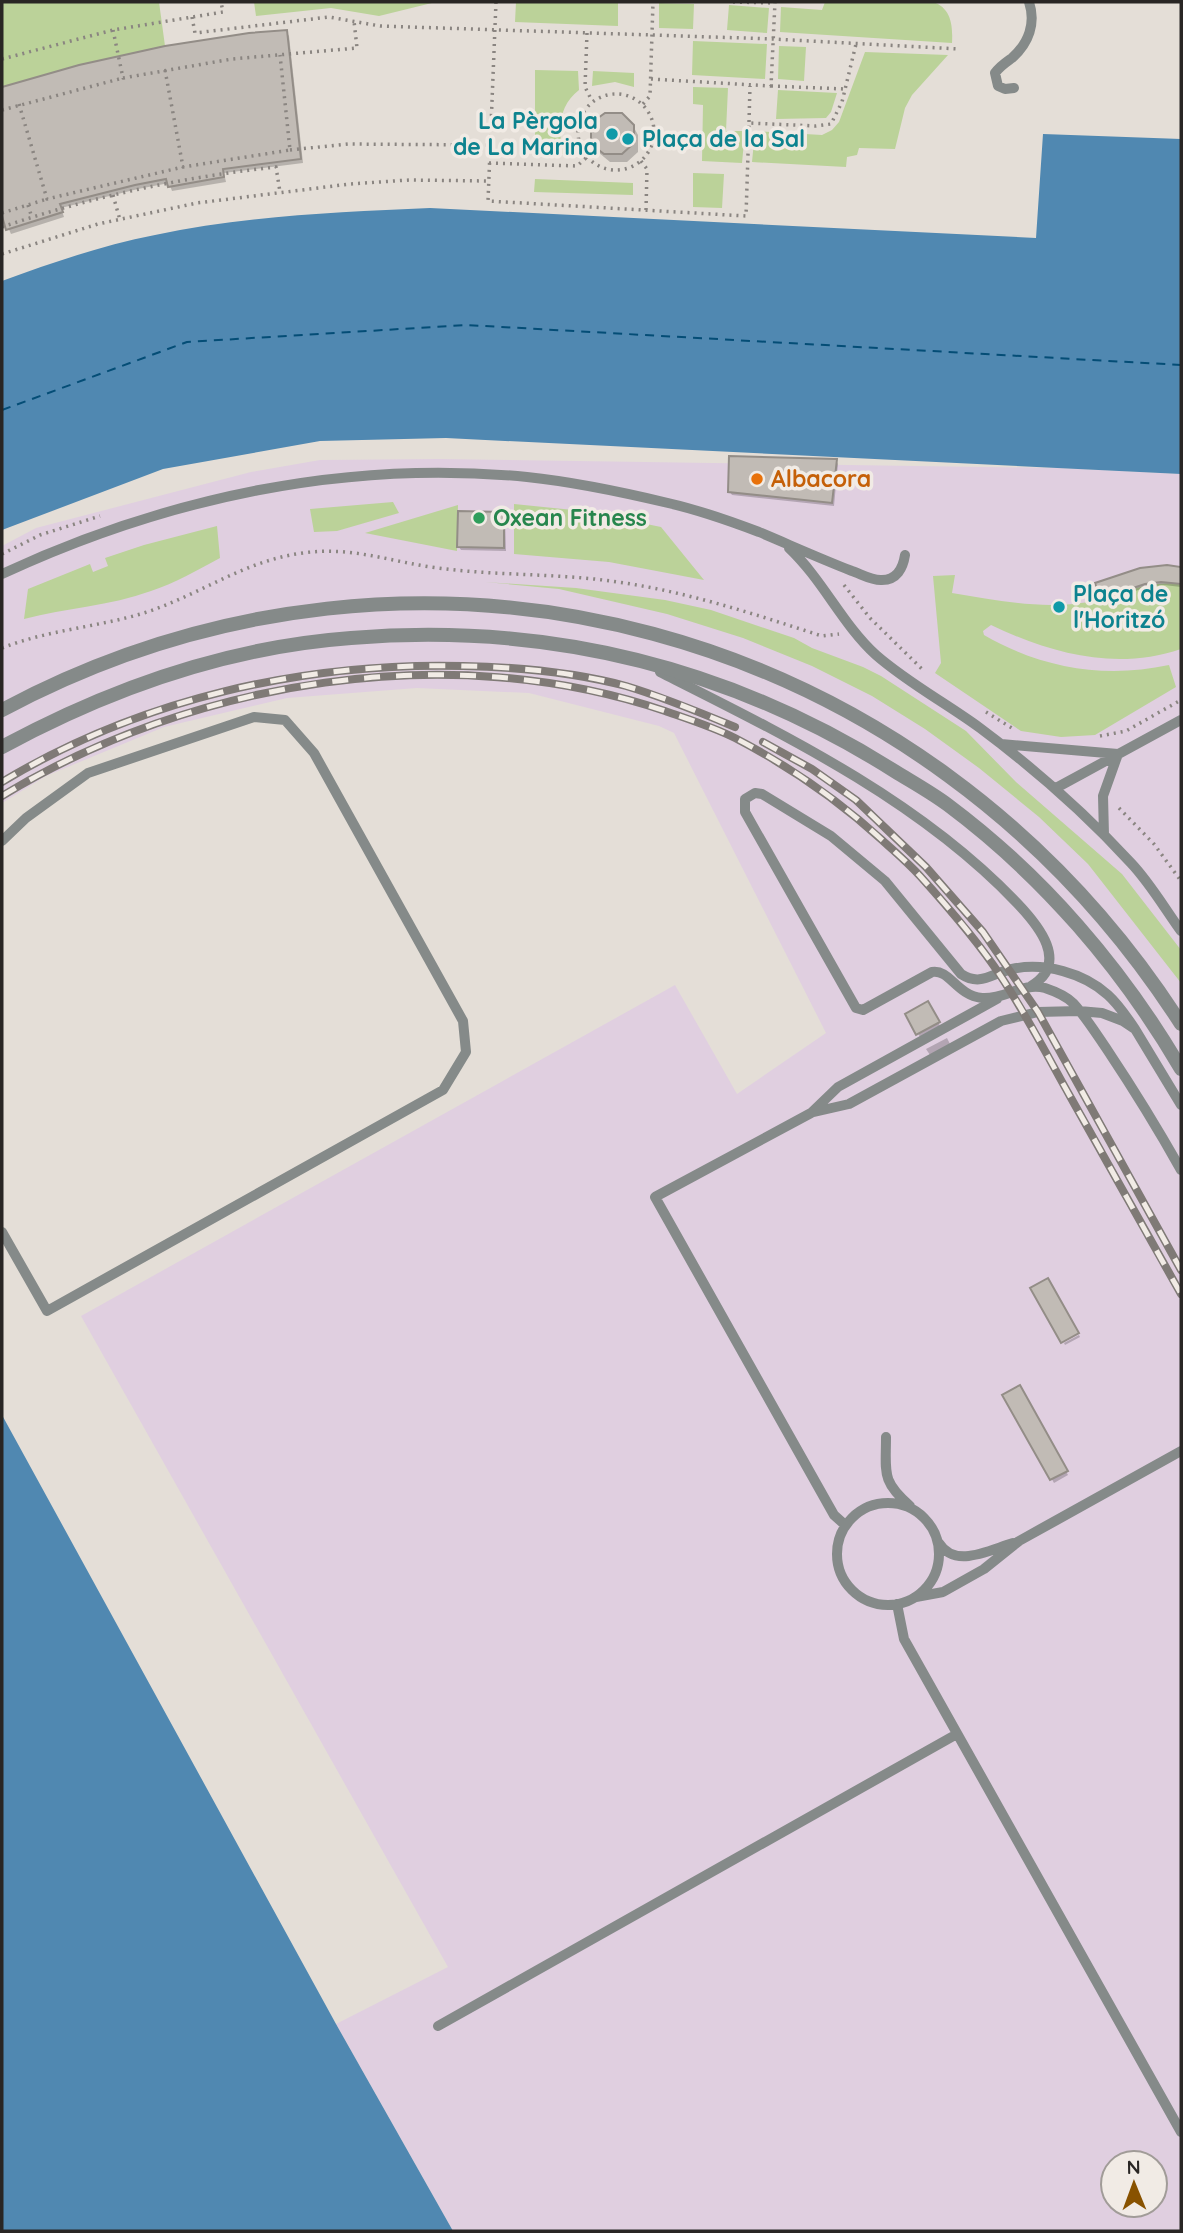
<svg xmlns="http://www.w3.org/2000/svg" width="1183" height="2233" font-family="Quicksand,sans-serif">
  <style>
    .industrial { fill: #e0cfe0; fill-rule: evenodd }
    .green { fill: #bbd299 }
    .water { fill: #5088b1 }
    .shadow { fill: #0003 }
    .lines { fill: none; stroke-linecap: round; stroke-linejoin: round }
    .ferry { stroke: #044d76; stroke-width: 2; stroke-dasharray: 9 7; stroke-linecap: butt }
    .building { fill: #c1bbb5; stroke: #938d87; stroke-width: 2 }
    .path { stroke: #8a8581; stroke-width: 3.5; stroke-dasharray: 2 5; stroke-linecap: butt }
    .service { stroke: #858a89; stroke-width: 10 }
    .minor { stroke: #858a89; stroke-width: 14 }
    .rail-casing { stroke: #7f7a76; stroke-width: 8 }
    .rail { stroke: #f1ebe5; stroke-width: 5; stroke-dasharray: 16; stroke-linecap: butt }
    .culture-dot { fill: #0f9aa8; stroke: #f1ebe5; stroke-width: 2.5 }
    .food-dot { fill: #e8710a; stroke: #f1ebe5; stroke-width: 2.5 }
    .leisure-dot { fill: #2e9e5b; stroke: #f1ebe5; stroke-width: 2.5 }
    .labels { text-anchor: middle; stroke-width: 7; stroke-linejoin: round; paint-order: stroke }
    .culture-label { font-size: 23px; font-weight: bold; fill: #0d838f; stroke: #f1ebe5; text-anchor: start }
    .food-label { font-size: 23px; font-weight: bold; fill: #c56008; stroke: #f1ebe5; text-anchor: start }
    .leisure-label { font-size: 23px; font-weight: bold; fill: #27864d; stroke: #f1ebe5; text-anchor: start }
  </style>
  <rect width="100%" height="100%" fill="#e4ded7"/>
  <!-- industrial -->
  <path class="industrial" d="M438,459L1060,468L1181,474V2231H453L336,2024L448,1967L81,1316L675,985L737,1094L826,1033L674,733L659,726L529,693L417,688L287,698L164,727L46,776L2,803V546L36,528L251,472L320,460ZM1113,2163H1155V2205H1113Z"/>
  <!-- green -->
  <path class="green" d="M2,2H159L165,46L79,65L2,87Z
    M254,2H436L379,16L331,8L256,16Z
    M516,2H618V26L515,22Z
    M825,2H933C951,8 953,25 952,43L780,32L781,7L822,10Z
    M659,3L694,4L693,29L659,28Z
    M729,5L769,8L767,33L727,30Z
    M693,41L767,44L765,79L692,75Z
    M779,46L806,47L804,81L778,79Z
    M865,52L948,55L912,95L905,108L895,149L859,148L857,155L847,157L846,167L752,162L755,131L822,135L832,130L839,122Z
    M535,70L578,71L579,90C559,105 556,132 565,154L535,153Z
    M593,71L634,73V87L615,82L592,86Z
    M693,87L728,88L726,131H745L742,163L702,161L703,105L693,104Z
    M778,90L837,93L831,112L826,118L776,119Z
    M693,173L724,174L722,208L693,207Z
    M535,179L633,183V195L534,192Z
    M393,502L399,513L337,531L314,532L310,509Z
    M514,504L583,511L661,527L704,580L609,562L514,554Z
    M458,505L457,551L365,533Z
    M217,526L220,558C198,570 175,583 151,591C110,606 66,608 24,619L28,589L90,564L93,572L108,566L105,558L144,545Z
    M955,575L952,593C995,600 1038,609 1081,603C1120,598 1140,579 1181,584V649C1116,671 1052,654 991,625L983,631L984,635C1041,668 1104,679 1169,665L1176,687L1095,735L1061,737L1021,731L935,673L941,663L933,576Z
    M485,582L576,588L665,600L711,610L794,638L812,648L863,667L881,676L966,731L1016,782L1122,874L1181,950V983L1088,864L1039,817L979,768L925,729L872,696L812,666L743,638L667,614L559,589Z"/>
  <!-- water -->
  <path class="water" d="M1043,134L1181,139V474L446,438L320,441L163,469L2,530V281C51,263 103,245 155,235C245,216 338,212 430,208L1036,238Z
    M2,1415L336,2024L453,2231H2Z"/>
  <!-- shadow -->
  <path class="shadow" d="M286,32L289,36L303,163L224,173L226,182L172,191L169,183L138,189L61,208L64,217L11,234L7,225L2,227V89L30,80Z
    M633,126L638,135V152L627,162H610L598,152L592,143Z
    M836,460L838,464L834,506L732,495L730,492Z
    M503,514L505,517L506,551L461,550L459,547Z
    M1167,567L1181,569V587L1164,585L1147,587L1103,602L1101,598Z
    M928,1003L940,1026L920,1037L907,1014Z
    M947,1038L950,1044L930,1055L926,1049Z
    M1079,1335L1080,1337L1065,1345L1064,1343Z
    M1020,1388L1068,1475L1054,1483L1005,1396Z"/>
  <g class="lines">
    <!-- ferry -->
    <path class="ferry" d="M2,410L187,342L466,325L1181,365"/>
  </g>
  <!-- building -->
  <path class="building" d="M287,30L301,159L223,169L224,177L168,187L166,179L135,185L60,204L63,212L6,230L2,216V87L79,65L165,46L249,33Z
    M605,113H622L634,125V143L622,154H604L591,144V123Z
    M729,456L837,459L832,503L728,492Z
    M458,511L504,512V548L457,547Z
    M1167,565L1181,567V584L1161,582L1145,584L1100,599L1095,583L1140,568Z
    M928,1001L940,1022L916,1035L905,1014Z
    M1048,1278L1079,1333L1061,1343L1030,1288Z
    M1020,1385L1068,1471L1050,1480L1002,1395Z"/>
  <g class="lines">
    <!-- path -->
    <path class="path" d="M496,2L488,201L746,216L749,123L816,126L831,124L842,102L856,44
      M733,2L775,3
      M192,17L195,33L329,17L380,26L773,39L960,49
      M113,30L123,78L232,59L357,48L354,21
      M587,33L585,87L592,101
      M2,59L113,30L223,12L221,2
      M165,70L183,167L290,150L280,55
      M651,79L771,86L775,2
      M771,86L845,89
      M578 132a38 38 0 1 1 76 0a38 38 0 1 1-76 0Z
      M19,104L47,199L183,167
      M643,104L650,96L653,2
      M2,110L123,78
      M749,122L750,86
      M290,150L348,144L490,145
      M641,161L647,169L646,210
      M489,163L577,166L587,157
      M113,195L120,220
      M28,205L32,218
      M2,213L47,199
      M2,227C91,197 183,177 276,167L280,192
      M2,254L98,224L197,203L350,184L409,180L488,181
      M2,554L40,535L100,516
      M844,585L870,618L924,671
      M2,648C50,629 102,627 150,611C202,593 247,560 303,553C352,546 391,562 438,568C498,576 558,573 618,582C688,592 754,614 822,636L839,634
      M986,712L1015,730
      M1100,736L1126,731L1181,700
      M1119,808L1154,844L1181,881"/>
    <!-- service -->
    <path class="service" d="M1014,88L1005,89L998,86L995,73C1000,66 1005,63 1012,58C1029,43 1036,23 1029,2
      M789,548C823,580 842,624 876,655C908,683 946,703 980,728C1035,769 1085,813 1131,863C1150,883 1165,909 1181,931
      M2,574C166,498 345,459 527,477C575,482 622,492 668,503C699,510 730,521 759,532C790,545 821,559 852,571C861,574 873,581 882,580C897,580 903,568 905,555
      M660,672C785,735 919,800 1017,903C1038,925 1070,963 1031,986
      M1001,744L1118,754L1103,796L1104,835
      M1056,788L1181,720
      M2,841L26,818L88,773L254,717L285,720L314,753L463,1021L466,1052L443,1090L47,1311L2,1232
      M1135,1029C1127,1017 1119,1005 1108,995C1084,973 1044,962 1012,969C992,973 981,987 961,974L885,881L831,836L762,794L755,793L745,799V812L856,1008L863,1010L932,972C950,969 956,995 982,998C1004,1000 1023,982 1045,988C1054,991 1066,996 1073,1003C1086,1017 1097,1035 1108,1051C1134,1090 1158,1129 1181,1170
      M814,1112L849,1104L1001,1021L1038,1012L1079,1011L1102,1013L1123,1021L1135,1029L1181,1105
      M886,1437C886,1473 881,1481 910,1506
      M837 1554a51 51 0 1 1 102 0a51 51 0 1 1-102 0Z
      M844,1524L834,1515L655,1197L811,1113L838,1087L997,999
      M939,1543C955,1569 989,1550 1013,1543
      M916,1597L943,1592L984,1569L1019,1541L1181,1451
      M897,1604L904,1639L1181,2132
      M438,2026L957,1734"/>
    <!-- minor -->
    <path class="minor" d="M2,710C421,486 926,626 1181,1024
      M2,747C109,689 228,647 351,638C547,622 730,667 896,772C914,783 932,793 948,805C1043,876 1122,968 1181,1069"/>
    <defs>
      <path id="rail" d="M763,742L812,769L856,800L926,867L983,932L1038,1012L1181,1270
        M2,782C140,699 303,662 463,666C517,667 573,672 626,686C663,697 699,712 735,727
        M2,796C193,680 451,638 665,711C688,719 713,727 735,738C789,766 837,799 882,840C895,852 908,863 920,876C948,907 977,940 1000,975C1026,1014 1048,1057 1071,1098C1108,1163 1144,1229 1181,1294"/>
    </defs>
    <!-- rail casing -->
    <use href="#rail" class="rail-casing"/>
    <!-- rail -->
    <use href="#rail" class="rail"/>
  </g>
  <!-- markers -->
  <g class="culture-dot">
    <circle cx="612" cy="134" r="7"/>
    <circle cx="628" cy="139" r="7"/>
    <circle cx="1059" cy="607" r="7"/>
  </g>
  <circle class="food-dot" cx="757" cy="479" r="7"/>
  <circle class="leisure-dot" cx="479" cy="518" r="7"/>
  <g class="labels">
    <!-- culture labels -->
    <g class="culture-label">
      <text x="598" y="129" text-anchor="end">La Pèrgola<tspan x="598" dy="26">de La Marina</tspan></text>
      <text x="642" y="147">Plaça de la Sal</text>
      <text x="1073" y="602">Plaça de<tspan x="1073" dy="26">l'Horitzó</tspan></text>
    </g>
    <!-- food labels -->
    <g class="food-label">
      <text x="771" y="487">Albacora</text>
    </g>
    <!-- leisure labels -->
    <g class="leisure-label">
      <text x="493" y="526">Oxean Fitness</text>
    </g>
  </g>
  <!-- border -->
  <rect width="1183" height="2233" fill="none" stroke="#292624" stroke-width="7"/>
  <!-- north arrow -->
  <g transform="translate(1134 2184) rotate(359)"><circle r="33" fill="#f1ebe5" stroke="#a19c98" stroke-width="2"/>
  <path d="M0-5L12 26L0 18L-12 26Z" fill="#885200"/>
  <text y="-10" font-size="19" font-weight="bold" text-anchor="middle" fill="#292624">N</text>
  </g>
</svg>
